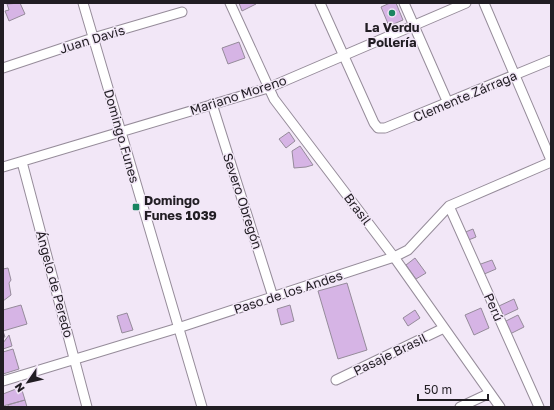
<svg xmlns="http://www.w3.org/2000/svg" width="554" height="410" font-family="'Golos Text',sans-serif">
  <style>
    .building { fill: #d6b4e5; stroke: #958b9a }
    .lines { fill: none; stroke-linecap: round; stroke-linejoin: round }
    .minor-casing { stroke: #968c9a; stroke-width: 11 }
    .minor { stroke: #fff; stroke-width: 9 }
    .poi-dot { fill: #198461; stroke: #f2e7f7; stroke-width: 1.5 }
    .labels { text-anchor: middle; stroke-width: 3; stroke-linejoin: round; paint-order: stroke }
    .poi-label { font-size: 13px; font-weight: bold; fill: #211d23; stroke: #f2e7f7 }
    .street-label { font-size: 13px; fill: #211d23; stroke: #f2e7f7 }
  </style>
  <rect width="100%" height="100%" fill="#f2e7f7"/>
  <!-- building -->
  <path class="building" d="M20,3L25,14L9,21L5,11L9,10L7,4Z
    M239,3H255L256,4L242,11Z
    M390,3H396L403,20L389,26L381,7Z
    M239,42L245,58L228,64L222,48Z
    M289,132L295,141L286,148L279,139Z
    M300,146L313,165L306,167L294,168L292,151Z
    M473,229L476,237L466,241L463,233Z
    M415,258L426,273L416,279L406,265Z
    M492,260L496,269L482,275L478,265Z
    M8,268L11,280L9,283L11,295L3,301V269Z
    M347,283L367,350L338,359L318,291Z
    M514,299L518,309L503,316L499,306Z
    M21,305L27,324L3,331L5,337H3V310Z
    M290,305L294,321L281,325L277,309Z
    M481,308L489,328L474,335L465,315Z
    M415,310L420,318L408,326L403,318Z
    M127,313L133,330L122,333L117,316Z
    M518,315L524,327L510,334L504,322Z
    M9,335L12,346L3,349V343Z
    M13,349L19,369L3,374V352Z
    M21,387L25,400L3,406V394Z
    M25,400L27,407H8V405Z"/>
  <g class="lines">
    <defs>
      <path id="minor" d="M83,3L202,407
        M230,3L274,99L394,257L500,407
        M320,3L374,123L378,128H385L551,60
        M404,3L448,103
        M484,3L551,160
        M3,68L93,38L182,12
        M212,104L273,297
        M22,162L87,407
        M3,167L268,88L466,3
        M449,206L539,407
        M336,380L444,328
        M3,381L178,328L394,257L408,250L449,206L551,162
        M460,407L490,393"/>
    </defs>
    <!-- minor casing -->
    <use href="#minor" class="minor-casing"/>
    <!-- minor -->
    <use href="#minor" class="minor"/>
  </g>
  <!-- markers -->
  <g class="poi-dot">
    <circle cx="392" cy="13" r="4"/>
    <rect x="132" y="203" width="8" height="8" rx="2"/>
  </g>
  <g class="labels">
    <!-- poi labels -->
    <g class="poi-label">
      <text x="392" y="32">La Verdu<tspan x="392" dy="15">Pollería</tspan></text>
      <text x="144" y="205" text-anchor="start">Domingo<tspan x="144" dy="15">Funes 1039</tspan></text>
    </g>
    <!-- street labels -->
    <g class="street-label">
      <text transform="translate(92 39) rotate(-17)" y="5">Juan Davis</text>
      <text transform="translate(238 95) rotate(-18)" y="5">Mariano Moreno</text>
      <text transform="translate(465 96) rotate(-23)" y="5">Clemente Zárraga</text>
      <text transform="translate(122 136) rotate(74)" y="5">Domingo Funes</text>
      <text transform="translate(243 201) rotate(72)" y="5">Severo Obregón</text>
      <text transform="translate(358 209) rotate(53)" y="5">Brasil</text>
      <text transform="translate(55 284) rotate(75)" y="5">Ángelo de Peredo</text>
      <text transform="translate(288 292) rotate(-18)" y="5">Paso de los Andes</text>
      <text transform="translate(494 307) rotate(66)" y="5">Perú</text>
      <text transform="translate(390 354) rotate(-26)" y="5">Pasaje Brasil</text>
    </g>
  </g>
  <!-- border -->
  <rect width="554" height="410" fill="none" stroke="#211d23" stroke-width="8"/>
  <!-- north arrow -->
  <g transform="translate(28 382) rotate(236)" stroke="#f2e7f7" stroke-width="3" paint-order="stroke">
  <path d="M0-3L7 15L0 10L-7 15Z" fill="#211d23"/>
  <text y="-6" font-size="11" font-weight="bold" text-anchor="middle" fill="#211d23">N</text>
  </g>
  <!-- scale -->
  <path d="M418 394v6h70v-6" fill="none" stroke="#211d23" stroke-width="2"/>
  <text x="424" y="394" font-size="12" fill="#211d23" stroke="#f2e7f7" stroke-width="3" paint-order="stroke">50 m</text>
</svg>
